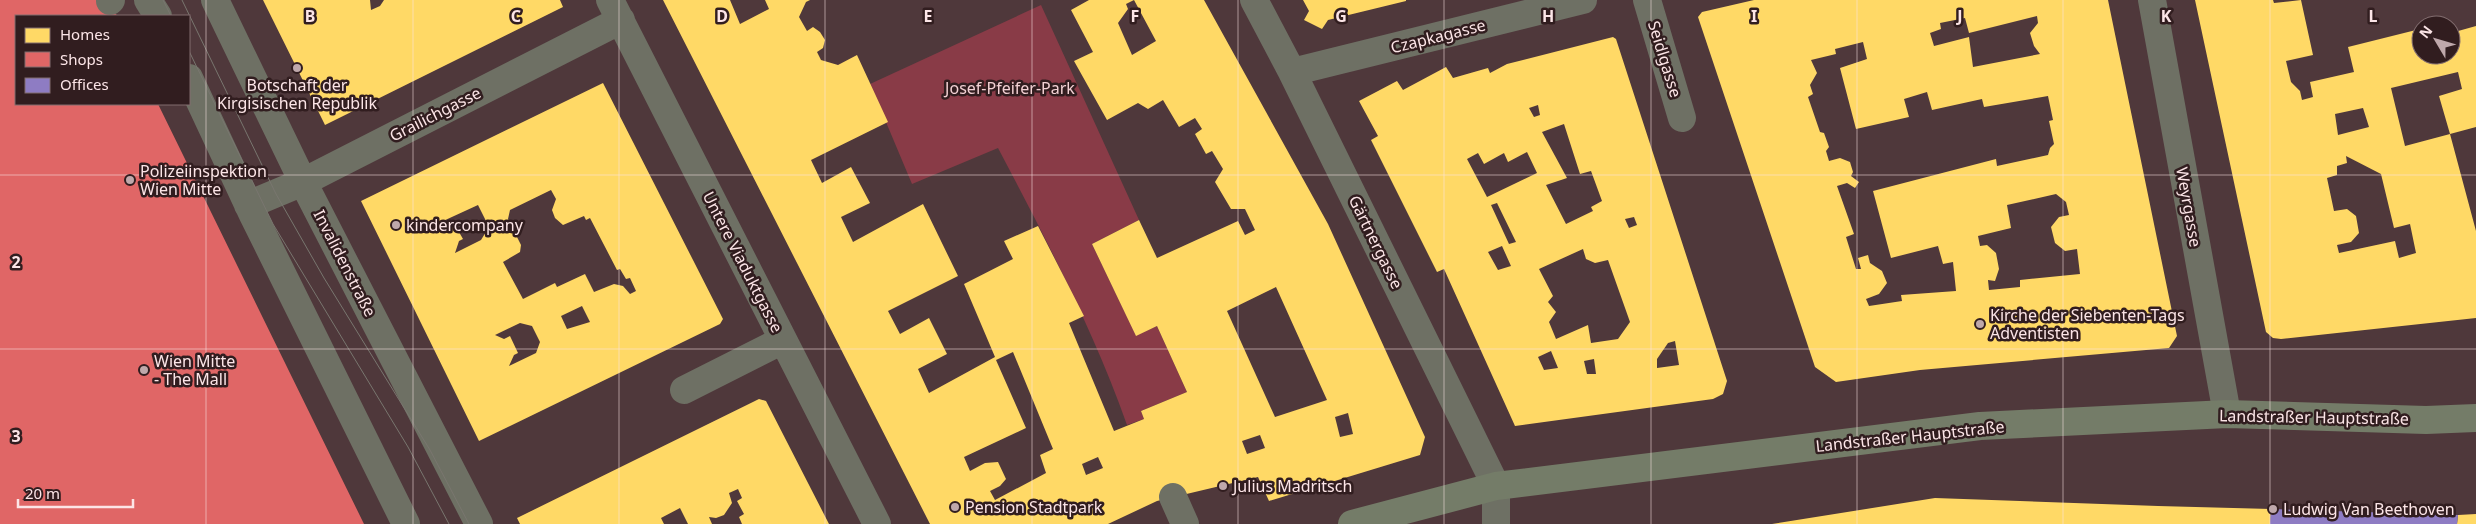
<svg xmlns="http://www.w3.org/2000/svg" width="2476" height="524" font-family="'Noto Sans',sans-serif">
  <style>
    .green { fill: #893b47 }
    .homes { fill: #ffd966; fill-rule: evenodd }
    .shops { fill: #e06666 }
    .offices { fill: #8e7cc3 }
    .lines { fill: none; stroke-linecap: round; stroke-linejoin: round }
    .minor { stroke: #6e7064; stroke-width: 28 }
    .major { stroke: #747c68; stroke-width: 28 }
    .tram { stroke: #79766f; stroke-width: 1 }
    .grid { fill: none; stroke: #fce5e7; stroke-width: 1; stroke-opacity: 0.55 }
    .poi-dot { fill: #bfa8ab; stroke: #311d1f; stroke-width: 2 }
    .labels { text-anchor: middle; stroke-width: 5; stroke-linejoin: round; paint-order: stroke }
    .street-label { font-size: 16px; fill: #fce5e7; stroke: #311d1f }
    .poi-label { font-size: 16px; fill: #fce5e7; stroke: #311d1f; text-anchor: start }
    .park-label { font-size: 16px; fill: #f3d1d4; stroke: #311d1f }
    .grid-label { font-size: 16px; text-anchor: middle; font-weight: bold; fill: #fce5e7; stroke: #311d1f; stroke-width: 5; stroke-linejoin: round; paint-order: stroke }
  </style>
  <rect width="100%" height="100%" fill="#4f383b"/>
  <!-- green -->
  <path class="green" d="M1041,5L1139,220L1092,244L1136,335L1157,326L1187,392L1141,411L1144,419L1127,425C1093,329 1046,239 998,148L912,184L870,84Z"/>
  <!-- homes -->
  <path class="homes" d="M263,0H370L371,10L380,6L384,0H560L563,7L325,125Z
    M663,0H730L740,24L769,9L765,0H810L806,2L799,17L807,31L813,27L820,32L825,40L823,48L817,52L821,60L838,65L857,55L888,122L811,160L822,183L851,167L870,203L841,217L853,242L923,204L958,276L888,311L900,334L929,318L947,354L918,369L929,393L995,357L964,284L1013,259L1004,241L1038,226L1084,316L1069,323L1114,431L1144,419L1141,411L1187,392L1157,326L1136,336L1092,244L1139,220L1157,258L1238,221L1245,235L1255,230L1245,209H1231L1215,182L1223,169L1212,151L1206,154L1195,134L1202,129L1195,118L1179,127L1163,100L1148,109L1138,103L1107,120L1074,61L1093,52L1071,10L1089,0H1204L1328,224L1425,437L1420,455L1269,501L1258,477L1157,501L1108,524H930ZM1134,0L1156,41L1132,55L1118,23L1128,9L1126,4ZM1276,287L1327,400L1275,417L1227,311ZM1013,352L1053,449L1040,455L1046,473L995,500L990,491L1000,486L1006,479L998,462L985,463L970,471L964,457L1026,428L996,360ZM1348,413L1353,434L1340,437L1335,417ZM1260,435L1265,448L1247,454L1242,441ZM1098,457L1103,468L1086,475L1082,464Z
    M1303,0H1406V1L1328,20L1322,29L1304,20L1309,11Z
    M1754,0H2108L2177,336L2169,348L1920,370L1836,382L1815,367L1698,17L1702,12ZM2037,16L2038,23L2030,33L2034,46L2040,54L1973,67L1969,37L1934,46L1930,33L1941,29L1940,23L1965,18L1969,33ZM1863,42L1867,59L1840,68L1856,129L1909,117L1904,99L1927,92L1932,110L1982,99L1984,107L2048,96L2053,120L2049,121L2054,144L2050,148L2048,155L1997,166L1996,159L1873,191L1891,258L1938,246L1943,264L1953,262L1956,291L1901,295L1902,301L1869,306L1866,299L1879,294L1887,283L1882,271L1870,263L1868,255L1858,258L1861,269H1856L1846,237L1854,234L1837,186L1847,183L1855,188L1859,182L1851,176L1853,172L1850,162L1840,158L1829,161L1826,151L1829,147L1824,133L1820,132L1808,97L1813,94L1810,85L1817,73L1811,60L1836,54L1835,49ZM2056,194L2066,202L2069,215L2059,217L2051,227L2055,243L2065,251L2077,249L2080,274L2020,280V287L1989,290L1988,280L1995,281L1999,269L1996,253L1987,245L1980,246L1978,236L2011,228L2007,205Z
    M2195,0H2273L2274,3L2301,0L2313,55L2286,61L2291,82L2300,91L2302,100L2313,97L2310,82L2354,72L2348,47L2420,29L2421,55H2451V33L2476,26V127L2450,134L2439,96L2462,89L2458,72L2391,88L2405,146L2450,134L2476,231V318L2281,339L2273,338L2266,332ZM2363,108L2369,127L2338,135L2335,114ZM2346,156L2381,174L2394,228L2410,224L2416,253L2399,258L2395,241L2339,253L2337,245L2351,242L2359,233L2356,216L2347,209L2334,211L2327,178L2337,175V166L2347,163Z
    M1613,37L1616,39L1727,381L1723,394L1713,399L1515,426L1444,269L1437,272L1371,140L1378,136L1359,101L1397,81L1403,90L1446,67L1453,78L1488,68L1490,73L1507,64ZM1538,105L1540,115L1534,117L1529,108ZM1564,124L1580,174L1591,171L1602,201L1591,207L1593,211L1566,224L1546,185L1567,178L1542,132ZM1527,152L1537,173L1487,197L1467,159L1478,153L1484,164L1504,153L1508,162ZM1497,203L1516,242L1509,244L1491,205ZM1634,217L1637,225L1629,228L1625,219ZM1502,246L1511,266L1498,270L1488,252ZM1583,249L1586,259L1595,263L1608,260L1630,322L1618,339L1591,343L1588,325L1556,339L1549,322L1556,312L1548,302L1553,296L1539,269ZM1675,341L1679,365L1657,368V359L1668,343ZM1551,351L1558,368L1544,370L1538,357ZM1594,359L1596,374H1587L1584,361Z
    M603,83L723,319L720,324L479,441L361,201ZM551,190L556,199L552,210L555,218L563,225L584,216L586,220L590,218L617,270L620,269L626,279L630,278L636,291L630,294L623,286L614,284L594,292L585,274L557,287L555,283L523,299L503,262L520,252L521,245L508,219L510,210ZM478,205L489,227L481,240L455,253L459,241L463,239L455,225L451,228L441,222ZM582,306L590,322L567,329L561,316ZM520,323L532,326L540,342L536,353L509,366L514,355L518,353L510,336L504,339L495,335Z
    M759,399L766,401L829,524H742L739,517L744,514L737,501L742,498L738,489L729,493L732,503L724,515L716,518L709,517L712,524H688L680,508L661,518L664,524H520L517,518Z
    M1935,498L2158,506L2271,509L2270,524H1772Z
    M2476,514V524H2457L2458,515Z"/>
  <!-- shops -->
  <path class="shops" d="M0,0H99L118,16H16V104H158L364,524H0Z"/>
  <!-- offices -->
  <path class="offices" d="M2271,509L2458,515L2457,524H2270Z"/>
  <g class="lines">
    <!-- minor -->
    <path class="minor" d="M148,0L158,16
      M215,0L303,182L479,524
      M610,0L877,524
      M1254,0L1292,72L1496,486V524
      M1647,0L1682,118
      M2152,0L2227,414
      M110,1L111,0
      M1292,72L1583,0
      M189,78L253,215L406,524
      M248,205L303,182L621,20
      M684,390L783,340
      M1173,497L1185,524"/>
    <!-- major -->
    <path class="major" d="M1352,524L1496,486L1980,426L2227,414L2426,420L2476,418"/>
    <!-- tram -->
    <path class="tram" d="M163,0L171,16
      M182,0L276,194L324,278L430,450L469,524
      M189,51L273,224L408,447L449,524"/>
  </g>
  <!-- grid -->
  <path class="grid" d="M206,0V524M413,0V524M619,0V524M825,0V524M1032,0V524M1238,0V524M1444,0V524M1651,0V524M1857,0V524M2063,0V524M2270,0V524M0,175H2476M0,349H2476"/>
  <!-- markers -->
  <g class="poi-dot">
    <circle cx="297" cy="68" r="5"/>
    <circle cx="130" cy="180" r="5"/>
    <circle cx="396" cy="225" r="5"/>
    <circle cx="1980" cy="324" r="5"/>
    <circle cx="144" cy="370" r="5"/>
    <circle cx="1223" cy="486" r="5"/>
    <circle cx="955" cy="507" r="5"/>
    <circle cx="2273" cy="509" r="5"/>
  </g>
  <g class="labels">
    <!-- street labels -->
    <g class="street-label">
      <text transform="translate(1438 36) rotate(-14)" y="6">Czapkagasse</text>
      <text transform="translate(1665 59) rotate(73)" y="6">Seidlgasse</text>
      <text transform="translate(435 114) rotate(-27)" y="6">Grailichgasse</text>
      <text transform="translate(2189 207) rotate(80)" y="6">Weyrgasse</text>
      <text transform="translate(1376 242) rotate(64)" y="6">Gärtnergasse</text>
      <text transform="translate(743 262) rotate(63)" y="6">Untere Viaduktgasse</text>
      <text transform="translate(345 263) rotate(63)" y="6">Invalidenstraße</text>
      <text transform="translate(2314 417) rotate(1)" y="6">Landstraßer Hauptstraße</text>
      <text transform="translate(1910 436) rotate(-6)" y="6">Landstraßer Hauptstraße</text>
    </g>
    <!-- poi labels -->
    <g class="poi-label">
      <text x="297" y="91" text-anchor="middle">Botschaft der<tspan x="297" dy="18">Kirgisischen Republik</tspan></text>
      <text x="140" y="177">Polizeiinspektion<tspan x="140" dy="18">Wien Mitte</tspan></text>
      <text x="406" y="231">kindercompany</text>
      <text x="1990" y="321">Kirche der Siebenten-Tags<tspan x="1990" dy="18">Adventisten</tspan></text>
      <text x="154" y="367">Wien Mitte<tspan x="154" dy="18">- The Mall</tspan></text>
      <text x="1233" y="492">Julius Madritsch</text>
      <text x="965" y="513">Pension Stadtpark</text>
      <text x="2283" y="515">Ludwig Van Beethoven</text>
    </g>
    <!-- park labels -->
    <g class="park-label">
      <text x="1010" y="94">Josef-Pfeifer-Park</text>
    </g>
  </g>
  <g class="grid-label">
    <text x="310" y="22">B</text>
    <text x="516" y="22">C</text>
    <text x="722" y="22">D</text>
    <text x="928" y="22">E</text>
    <text x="1135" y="22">F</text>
    <text x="1341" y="22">G</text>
    <text x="1548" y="22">H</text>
    <text x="1754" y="22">I</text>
    <text x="1960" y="22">J</text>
    <text x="2166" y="22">K</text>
    <text x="2373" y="22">L</text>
    <text x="16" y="268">2</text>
    <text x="16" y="442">3</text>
  </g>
  <!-- legend -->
  <rect x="15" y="15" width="175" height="90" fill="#311d1f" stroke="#826d6f"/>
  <rect x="25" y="28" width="25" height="15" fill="#ffd966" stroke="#826d6f"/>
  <text x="60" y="40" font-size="15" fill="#fce5e7">Homes</text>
  <rect x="25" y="52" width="25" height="15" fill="#e06666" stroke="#826d6f"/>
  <text x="60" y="65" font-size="15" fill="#fce5e7">Shops</text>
  <rect x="25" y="78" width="25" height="15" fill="#8e7cc3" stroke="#826d6f"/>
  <text x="60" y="90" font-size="15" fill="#fce5e7">Offices</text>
  <!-- north arrow -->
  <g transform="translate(2436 40) rotate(308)"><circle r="24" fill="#311d1f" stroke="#826d6f"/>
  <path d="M0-4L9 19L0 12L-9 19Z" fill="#bfa8ab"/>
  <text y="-8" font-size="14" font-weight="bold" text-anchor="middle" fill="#fce5e7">N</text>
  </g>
  <!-- scale -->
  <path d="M18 499v8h115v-8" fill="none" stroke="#fce5e7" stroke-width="2.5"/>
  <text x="25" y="499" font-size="15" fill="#fce5e7" stroke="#311d1f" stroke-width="4" paint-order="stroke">20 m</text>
</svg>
